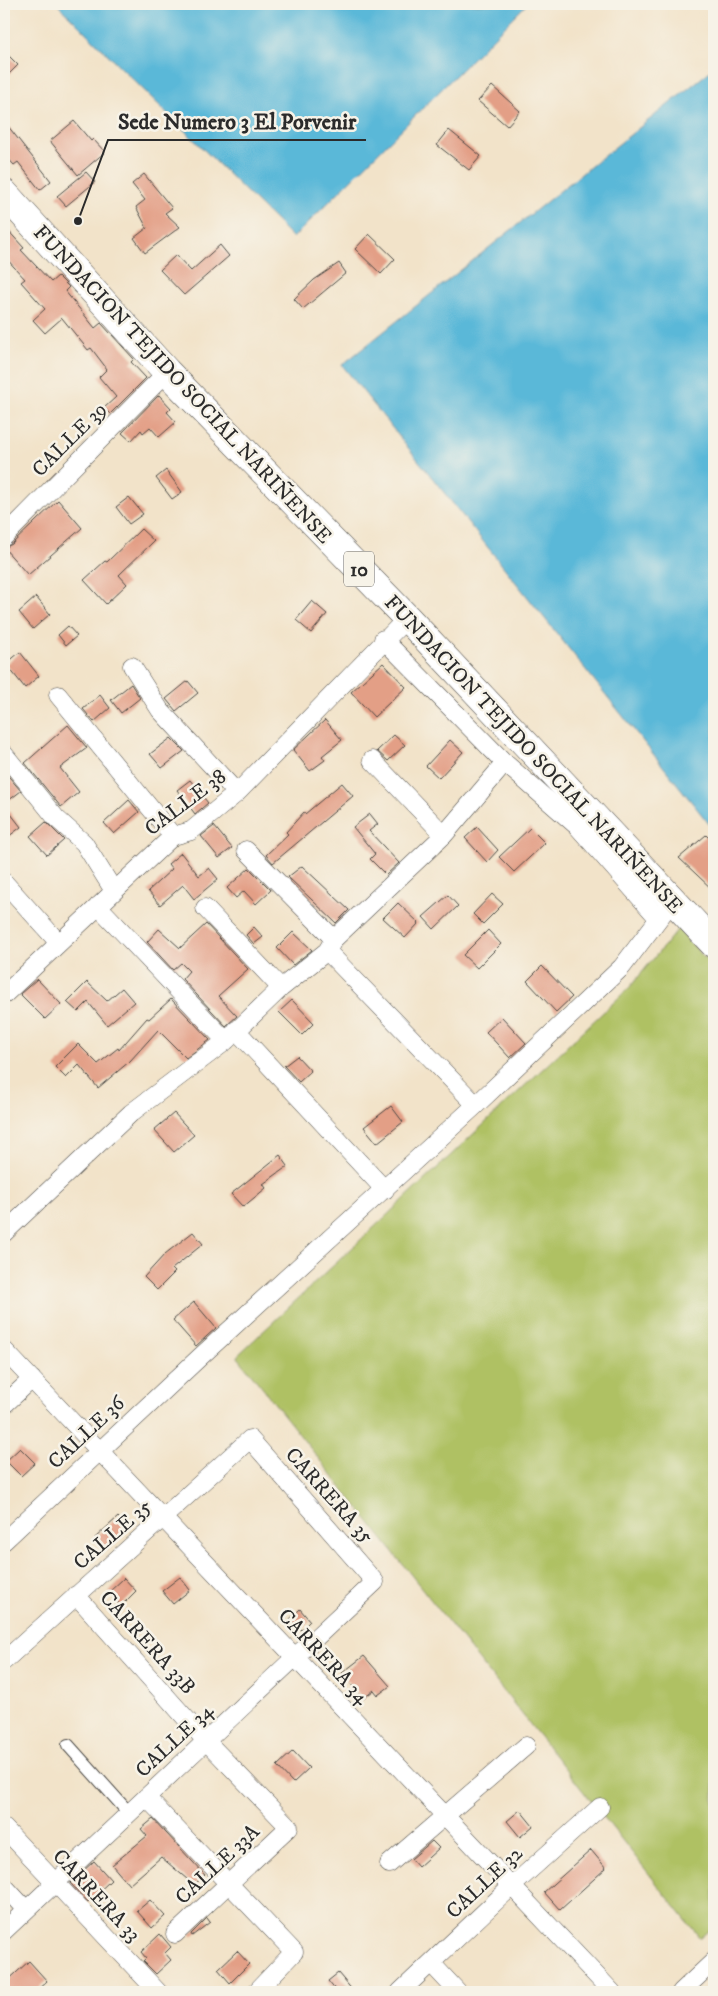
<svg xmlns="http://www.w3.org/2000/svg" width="718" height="1996" font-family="'IM FELL DW Pica',serif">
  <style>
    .green { fill: #afc164; stroke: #6d7648 }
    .water { fill: #5ab8d8; stroke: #427282 }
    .building { fill: #e39f86 }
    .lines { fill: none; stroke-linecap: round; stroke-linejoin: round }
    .pedestrian-casing { stroke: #494743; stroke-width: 14 }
    .minor-casing { stroke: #494743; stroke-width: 19 }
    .primary-casing { stroke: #494743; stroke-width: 29 }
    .pedestrian { stroke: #fff; stroke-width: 12 }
    .minor { stroke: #fff; stroke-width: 18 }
    .primary { stroke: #fff; stroke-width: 28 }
    .labels { text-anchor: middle; stroke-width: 5; stroke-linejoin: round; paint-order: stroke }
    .shield { fill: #f7f3e8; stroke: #686764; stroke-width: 1 }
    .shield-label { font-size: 20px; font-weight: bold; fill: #2b2b2b }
    .street-label { font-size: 21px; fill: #2b2b2b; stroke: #f7f3e8 }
    .leader { fill: none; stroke: #2b2b2b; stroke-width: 2 }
    .callout-dot { fill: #2b2b2b; stroke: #f7f3e8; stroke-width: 2 }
    .callout-label { font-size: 22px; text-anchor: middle; font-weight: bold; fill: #2b2b2b; stroke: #f7f3e8; stroke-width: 5; stroke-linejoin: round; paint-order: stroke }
  </style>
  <rect width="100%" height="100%" fill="#f7f3e8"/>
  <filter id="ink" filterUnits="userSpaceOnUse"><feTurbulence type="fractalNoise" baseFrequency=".02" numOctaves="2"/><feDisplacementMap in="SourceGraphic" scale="10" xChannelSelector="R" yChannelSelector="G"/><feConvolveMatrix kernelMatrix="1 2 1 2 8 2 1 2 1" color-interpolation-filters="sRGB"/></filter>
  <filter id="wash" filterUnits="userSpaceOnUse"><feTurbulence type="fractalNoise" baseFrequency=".0096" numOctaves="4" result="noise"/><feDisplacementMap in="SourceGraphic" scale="20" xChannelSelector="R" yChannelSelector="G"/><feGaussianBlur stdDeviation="1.12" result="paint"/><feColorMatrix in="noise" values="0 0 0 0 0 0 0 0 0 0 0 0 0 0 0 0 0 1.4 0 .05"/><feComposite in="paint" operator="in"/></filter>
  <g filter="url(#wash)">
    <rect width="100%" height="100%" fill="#f2e3c9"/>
    <!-- green -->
    <path class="green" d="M678,929L714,968V1926L700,1938L237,1356L630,987Z"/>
    <!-- water -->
    <path class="water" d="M57,4H527L293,238Z
      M714,68V830L342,365Z"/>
    <g id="blocks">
      <!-- building -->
      <path class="building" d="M4,51L18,65L4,79Z
        M492,86L520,111L507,126L478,101Z
        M4,121L51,181L40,190L18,162L14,165L4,154Z
        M74,121L91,141L93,139L105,152L78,175L50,141Z
        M449,130L481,156L469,170L437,145Z
        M86,172L95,182L66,206L57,196Z
        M144,174L172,208L165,213L180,227L145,253L134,238L147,228L136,207L145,200L132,184Z
        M4,226L24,248L21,250L51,282L58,276L69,287L65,291L95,328L101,323L134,359L131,362L146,378L110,414L104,408L116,397L99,377L107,369L91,348L88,350L62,318L45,333L33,320L45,309L21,282L25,279L4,256Z
        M369,234L395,259L381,274L355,249Z
        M220,245L229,256L184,295L160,270L176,255L191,271Z
        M339,263L346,273L303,309L294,299L314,280Z
        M159,395L171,408L167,412L176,422L159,437L150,427L143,433L141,430L131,441L122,433Z
        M166,470L182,492L172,499L156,478Z
        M129,497L143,514L129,524L116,507Z
        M58,500L82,528L28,575L4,548L12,544Z
        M141,529L154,541L119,575L127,584L106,604L84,580L105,561L107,562Z
        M36,597L50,614L33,629L19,612Z
        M312,601L327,614L311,633L296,620Z
        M68,626L77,636L66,645L58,635Z
        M20,652L39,676L25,688L6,664Z
        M383,663L406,687L374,717L351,692Z
        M188,681L198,693L176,711L166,699Z
        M131,684L140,698L121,713L111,700Z
        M100,695L110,708L94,722L83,709Z
        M325,720L342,740L322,756L325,760L310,771L293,750Z
        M68,725L87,748L60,768L79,792L61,807L25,763Z
        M394,735L405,745L388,761L377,751Z
        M171,738L184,751L162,768L150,754Z
        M450,740L463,752L439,778L426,766Z
        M4,771L21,791L4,804Z
        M190,780L208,803L195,814L177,790Z
        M342,783L353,796L273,863L266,855L288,834L286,832L304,812L305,814Z
        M129,800L139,812L114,834L104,823Z
        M4,805L21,827L4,840Z
        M370,814L378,824L369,831L399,863L386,875L370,859L375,854L353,827Z
        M46,822L64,840L47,855L30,836Z
        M214,826L232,848L219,858L201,836Z
        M477,827L498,850L487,862L465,838Z
        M530,828L545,843L514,872L499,857Z
        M706,835L714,843V891L679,858Z
        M181,853L199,876L209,868L218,879L194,899L183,885L160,905L148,891L172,869L168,864Z
        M302,866L349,910L336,923L288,877Z
        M249,868L271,890L256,904L244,891L236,898L227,888Z
        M492,894L503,904L483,924L473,914Z
        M448,895L458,906L434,929L423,917Z
        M398,903L419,923L405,938L383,918Z
        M206,924L248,969L218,996L237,1016L226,1026L182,979L189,971L181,963L173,970L147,942L159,929L180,948Z
        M254,927L263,937L254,944L246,935Z
        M488,930L501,944L477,968L463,955Z
        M293,932L312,950L293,965L277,948Z
        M542,966L572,997L556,1012L527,981Z
        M37,979L61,1004L45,1019L20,994Z
        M87,982L107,1001L122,988L134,1002L107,1025L88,1002L78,1012L67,1002Z
        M171,999L210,1040L186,1058L158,1030L130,1061L98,1088L79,1065L66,1078L55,1067L78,1044L98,1064L118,1048L119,1050L147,1018L149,1019Z
        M292,1000L314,1023L302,1035L279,1012Z
        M502,1017L526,1043L510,1058L486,1032Z
        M297,1056L311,1071L299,1082L284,1066Z
        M391,1106L403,1122L377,1143L364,1127Z
        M174,1113L194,1135L174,1152L154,1130Z
        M280,1155L288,1166L263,1184L266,1188L243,1207L231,1194Z
        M193,1232L203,1244L172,1269L175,1272L157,1290L144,1277L165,1254Z
        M194,1302L216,1328L196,1346L173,1320Z
        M20,1448L35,1463L21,1476L6,1461Z
        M118,1517L129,1528L106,1549L95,1538Z
        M180,1577L190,1590L173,1604L162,1591Z
        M124,1578L136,1591L121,1606L109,1592Z
        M300,1609L310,1621L301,1630L290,1619Z
        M364,1656L390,1686L378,1695L374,1690L363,1699L342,1673Z
        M293,1751L309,1768L293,1783L277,1766Z
        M520,1810L533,1826L520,1837L507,1821Z
        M153,1819L205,1875L194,1885L161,1857L129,1885L112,1865L147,1836L141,1829Z
        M432,1841L439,1848L418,1867L411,1859Z
        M591,1850L606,1868L560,1910L544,1892Z
        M94,1861L111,1880L88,1902L70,1883Z
        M150,1900L165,1916L152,1928L137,1911Z
        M207,1918L210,1922L192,1936L191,1934Z
        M160,1934L171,1947L165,1953L171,1960L156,1974L143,1961L146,1958L141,1952Z
        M237,1951L249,1964L230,1983L218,1969Z
        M29,1961L47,1981L35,1992H8L4,1984Z
        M338,1973L354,1992H337L328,1981Z"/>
    </g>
  </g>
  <g filter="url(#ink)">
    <use href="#blocks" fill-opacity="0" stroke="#494743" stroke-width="1"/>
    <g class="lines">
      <defs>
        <path id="pedestrian" d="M68,1745L129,1813"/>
        <path id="minor" d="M4,537L167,372
          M383,639L505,763L577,826L658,918
          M132,666L160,710L237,793
          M58,695L173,836
          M4,754L56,818L84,843L114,891
          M372,760L444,835
          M246,850L334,939
          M4,882L59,943
          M98,906L226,1041
          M205,908L281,988
          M327,951L476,1105
          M4,995L173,836L191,831L237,793L407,618
          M236,1030L385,1190
          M4,1233L131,1113L226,1041L281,988L327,951L334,939L444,835L505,763
          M4,1350L612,1992
          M4,1405L32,1379
          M4,1541L200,1357L476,1105L622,967L673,900
          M76,1595L206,1741L289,1827L175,1934
          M4,1661L250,1439L375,1582L4,1931
          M146,1797L294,1952L256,1992
          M4,1828L158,1992
          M389,1864L526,1746
          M4,1886L26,1910
          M431,1963L458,1992
          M400,1992L511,1887L600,1807
          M681,1992L714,1961"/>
        <path id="primary" d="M4,193L167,372L407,618L714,944"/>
      </defs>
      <!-- pedestrian casing -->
      <use href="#pedestrian" class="pedestrian-casing"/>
      <!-- minor casing -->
      <use href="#minor" class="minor-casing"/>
      <!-- primary casing -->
      <use href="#primary" class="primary-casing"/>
      <!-- pedestrian -->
      <use href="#pedestrian" class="pedestrian"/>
      <!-- minor -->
      <use href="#minor" class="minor"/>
      <!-- primary -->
      <use href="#primary" class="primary"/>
    </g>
  </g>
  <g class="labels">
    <!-- shield labels -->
    <rect class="shield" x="344" y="551.5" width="30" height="35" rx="4"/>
    <g class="shield-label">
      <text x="359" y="576">10</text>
    </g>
    <!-- street labels -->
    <g class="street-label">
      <text transform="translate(183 384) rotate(47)" y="7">FUNDACION TEJIDO SOCIAL NARIÑENSE</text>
      <text transform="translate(69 439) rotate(-45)" y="7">CALLE 39</text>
      <text transform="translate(534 754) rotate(47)" y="7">FUNDACION TEJIDO SOCIAL NARIÑENSE</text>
      <text transform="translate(185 802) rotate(-37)" y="7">CALLE 38</text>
      <text transform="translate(86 1432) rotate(-43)" y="7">CALLE 36</text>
      <text transform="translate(330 1495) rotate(48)" y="7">CARRERA 35</text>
      <text transform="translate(112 1534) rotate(-41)" y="7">CALLE 35</text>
      <text transform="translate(148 1642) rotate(48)" y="7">CARRERA 33B</text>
      <text transform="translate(324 1656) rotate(47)" y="7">CARRERA 34</text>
      <text transform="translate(174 1740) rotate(-43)" y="7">CALLE 34</text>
      <text transform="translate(217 1864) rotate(-43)" y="7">CALLE 33A</text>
      <text transform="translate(484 1882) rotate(-43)" y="7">CALLE 32</text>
      <text transform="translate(97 1895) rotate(47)" y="7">CARRERA 33</text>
    </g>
  </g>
  <!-- callouts -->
  <path class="leader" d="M78 221L108 140H366"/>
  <circle class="callout-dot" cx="78" cy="221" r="5"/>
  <g class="callout-label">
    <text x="237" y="129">Sede Numero 3 El Porvenir</text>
  </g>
  <!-- margin -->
  <rect width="718" height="1996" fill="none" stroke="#f7f3e8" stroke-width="20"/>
</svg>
